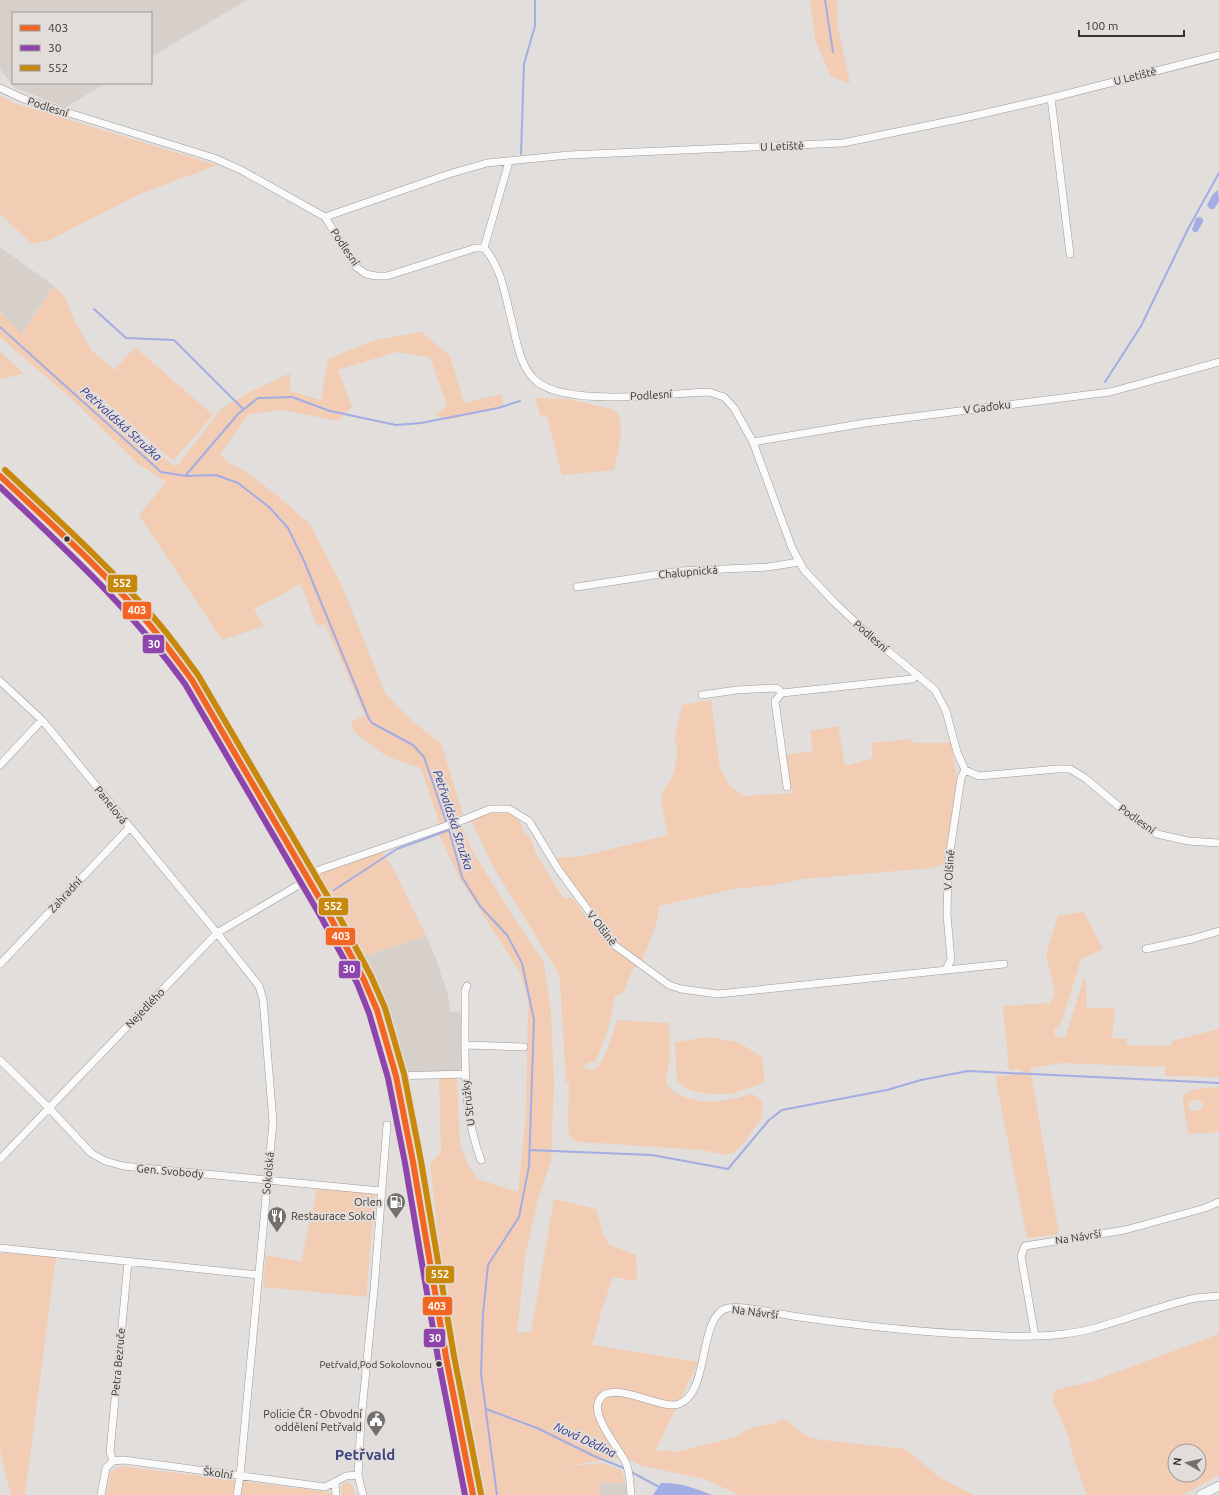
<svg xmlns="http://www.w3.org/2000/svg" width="1219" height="1495" font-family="Ubuntu,sans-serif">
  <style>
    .built { fill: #d7cfc9 }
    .green { fill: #f2cdb4; fill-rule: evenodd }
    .water { fill: #a3ade3 }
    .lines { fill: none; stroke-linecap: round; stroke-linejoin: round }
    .stream { stroke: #a3ade3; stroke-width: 2 }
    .street-casing { stroke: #9d9b9a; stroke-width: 8 }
    .secondary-casing { stroke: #9d9b9a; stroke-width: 10 }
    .primary-casing { stroke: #bababe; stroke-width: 11 }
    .street { stroke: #fafafa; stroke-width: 7 }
    .secondary { stroke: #f5f6f7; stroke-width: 9 }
    .primary { stroke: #f1f2f4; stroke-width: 10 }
    .bus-1-casing { stroke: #e3ddd9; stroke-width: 9 }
    .bus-2-casing { stroke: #e3ddd9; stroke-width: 9 }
    .bus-3-casing { stroke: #e3ddd9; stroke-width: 9 }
    .bus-1 { stroke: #f26522; stroke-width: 6 }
    .bus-2 { stroke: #8e44ad; stroke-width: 6 }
    .bus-3 { stroke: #c7890c; stroke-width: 6 }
    .bus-dot { fill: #363332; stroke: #e3ddd9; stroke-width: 1.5 }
    .labels { text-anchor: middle; stroke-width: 4; stroke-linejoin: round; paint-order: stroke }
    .bus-label { font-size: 10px; fill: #363332; stroke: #e3ddd9; text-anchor: end }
    .street-label { font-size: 11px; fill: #363332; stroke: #e3ddd9 }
    .poi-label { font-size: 11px; fill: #363332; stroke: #e3ddd9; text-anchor: end }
    .water-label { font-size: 12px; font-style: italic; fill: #2e328d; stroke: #e3ddd9 }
    .district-label { font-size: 15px; font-weight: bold; fill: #3c4682; stroke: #e3ddd9 }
    .line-badge { stroke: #e3ddd9; stroke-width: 1.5 }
    .badge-label { font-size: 11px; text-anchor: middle; font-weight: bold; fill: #fff }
  </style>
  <rect width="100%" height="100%" fill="#e1dedb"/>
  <!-- built -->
  <path class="built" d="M0,0H247L151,57V13H13V83H106L66,107L15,88L0,69Z
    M0,247L54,286L21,334L0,311Z
    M426,936L435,956L448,996L450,1012L460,1011L463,1043V1067L455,1073L407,1071L389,1011L364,956Z
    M600,1481L625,1484L627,1495H599Z"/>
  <!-- green -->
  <path class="green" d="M810,0H837L838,28L850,83L831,77L815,39Z
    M0,95L14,103L217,165L140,194L50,240L32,244L0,214Z
    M54,286L63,294L76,323L91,350L114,370L135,347L213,415L173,461L95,392L86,393L173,465L177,466L221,409L250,392L290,373V391L321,400L328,359L375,340L422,332L450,356L464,403L501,394L504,406L448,420L435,414L447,406L430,357L396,352L338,370L352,407L338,421L282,410L249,414L220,454L229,463L246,472L279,497L310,524L341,584L385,693L413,722L441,743L463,814L440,825L421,768L386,756L354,732L351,722L365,715L325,624L317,626L301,584L254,609L264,626L222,640L139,515L166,482L137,463L74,401L0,337V312L22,334Z
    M0,351L24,374L0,379Z
    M535,398L569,399L614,410C628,420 617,455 614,470L562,475L547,417L546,416L541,417Z
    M711,700L720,768L729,785L744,796L792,793L785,755L813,751L810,731L838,726L845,766L873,758L871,743L912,739L913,743H951L957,779L945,863L931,868L804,879L772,885L734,889L659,906L657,921L642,961L615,940L579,900L556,858L583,856L668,835C666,824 661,808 662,798C662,790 667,787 670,781C676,771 678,753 676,741L674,740L682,705Z
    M492,810L509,812L520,822L525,834H527L532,842L536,854L564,899L570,897C578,903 582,912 588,919C603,937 622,951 640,966L633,968L624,992L615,996L608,1029L596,1061L588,1063L583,1067C587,1069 591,1071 595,1069C605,1064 613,1031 617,1020L669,1023L670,1056L666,1082C668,1089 674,1092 680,1095C703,1106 728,1101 752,1094L759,1098L763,1103L761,1119L743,1144L733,1153L726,1155L702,1150L597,1143H584L575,1141L569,1134L568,1119L569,1081L566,1083L560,981L558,972L494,868L472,822L477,814Z
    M460,823L473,852L514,918L544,963L551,1013L554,1082L551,1161L538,1199L525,1256L517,1333L531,1332L554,1199L596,1209L604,1237L606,1238L608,1244L636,1255L637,1281L613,1277L601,1311L600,1318L592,1345L698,1362L655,1452L669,1450L676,1452L736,1437L747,1429L775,1423L781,1420H786L806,1436L822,1440L905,1449L939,1477L974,1495H740L704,1479L643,1466L627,1459L625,1457L565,1466L604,1463L622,1471L625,1484L600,1481L599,1495H482L438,1234L430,1163L441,1153L439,1078L457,1077L460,1146L469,1167L478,1179L518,1192L526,1115L528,1001L520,972L460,879L440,837L438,831Z
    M381,850L394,870L426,936L364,956L319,873Z
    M1084,912L1103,949L1081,959L1061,1024L1054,1030L1055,1036L1065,1038L1085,975L1087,1008H1115L1112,1038L1127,1039L1126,1045L1171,1046L1172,1041L1219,1029V1077L1165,1076V1067L1063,1063L1030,1068L1059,1234L1027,1238L997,1086L996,1076L1022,1074L1021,1069L1009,1070L1003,1006L1048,1003L1049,1006L1055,992L1046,954L1058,916Z
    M709,1037L738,1042L762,1057L765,1082L737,1092L728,1094H710L691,1091L677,1081L675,1042Z
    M1219,1087V1131L1205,1134L1203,1132L1189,1135L1183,1105V1096C1193,1087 1206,1088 1219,1087ZM1195,1099L1202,1102L1203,1108L1196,1111H1192L1189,1107V1103Z
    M317,1189L375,1193L367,1287V1297L263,1287L266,1255L301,1262Z
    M0,1253L56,1256L25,1495H11L0,1450Z
    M1219,1334V1475L1183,1495H1087L1074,1460L1069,1438L1053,1401V1395L1055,1390L1093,1381ZM1175,1451H1199V1475H1175Z
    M121,1466L329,1492L333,1495H106L110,1472Z
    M348,1482L353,1486L355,1495H342L341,1489L343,1483Z"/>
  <!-- water -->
  <path class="water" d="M1218,190L1219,201L1214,209H1210L1207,205L1213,194Z
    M1200,217L1203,219V222L1197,232H1194L1192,230L1196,218Z
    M661,1483C678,1482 696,1488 712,1495H653Z"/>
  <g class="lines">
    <!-- stream -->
    <path class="stream" d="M825,0L833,52
      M521,154L524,64L535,26V0
      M94,309L126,338L174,340L243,409
      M0,327L161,472L186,476L216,475L238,483L269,507L288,528L304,561L369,719L372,723L413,745L424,757L449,830L462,877L480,906L507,935L522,963L534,1020L529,1166L519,1217L488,1265L483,1314L481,1374L497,1495
      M1105,382L1141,326L1188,229L1219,173
      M186,475L238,414L258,398L292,397L330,411L396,425L421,423L498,408L520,401
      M334,890L397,849L449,830
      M529,1150L652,1155L728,1169L769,1120L782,1110L887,1090L921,1080L968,1071L1219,1083
      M486,1409L537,1428L594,1456L626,1469
      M631,1472L661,1488"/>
    <defs>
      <path id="street" d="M0,88L24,99L214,158L241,170L325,217L356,267L366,274L376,276H387L475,248H484C501,266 505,295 511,318C516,338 519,363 533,378C561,409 668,393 709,392L724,397L734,408L753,442L792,548L804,570L833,601L869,635L935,690L946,711L957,752L965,770L979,776L1057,769H1070L1085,778L1128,814L1157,834L1188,841L1219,843
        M1051,98L1070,254
        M325,217L449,174L487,163L569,155L843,143L964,118L1051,98L1219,55
        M484,248L509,162
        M753,442L865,423L1110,392L1219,362
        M577,587L680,571L768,567L799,562
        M0,681L42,720L217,933L259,986L263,999L273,1122L240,1476L237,1495
        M702,695L737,690L774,688L778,689L782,693
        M0,765L42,720
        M787,787L775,701L782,693L912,679L918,675
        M1146,949L1192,939L1219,931
        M0,964L130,827
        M945,971L951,960L947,915L948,865L961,778L965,770
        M467,986L465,991C466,1049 460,1105 481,1160
        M466,1045L524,1047
        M0,1060L49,1108L91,1153L105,1161L123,1166L381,1191
        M396,1076L465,1074
        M0,1159L217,933L302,883L307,877L319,870L463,820L490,809H509L529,821L558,869L613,944L669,985L681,989L718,994L1004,964
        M0,1248L259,1275
        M1035,1336L1021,1256L1025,1246L1125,1230L1205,1208L1219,1202
        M113,1461L110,1452L128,1262
        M335,1483L336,1495
        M101,1495L106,1468L113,1461L124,1460L325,1487L346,1476L358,1475
        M363,1495L358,1475L361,1421L374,1290L387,1125
        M631,1495C630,1485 630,1472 626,1463C619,1449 593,1418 598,1403C607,1375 660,1411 679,1404C711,1392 697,1315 728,1308C743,1305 782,1315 799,1317C862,1326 925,1333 987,1335C1003,1336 1020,1337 1035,1336C1052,1336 1076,1333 1091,1329C1125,1320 1157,1307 1191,1299C1200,1297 1210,1297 1219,1296"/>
      <path id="secondary" d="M1201,1495L1219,1486"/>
      <path id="primary" d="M0,476C67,540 139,602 192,680L328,913L364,980L377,1010L396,1076L413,1162L446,1357L466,1463L472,1485L473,1495
        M466,1471V1495"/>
    </defs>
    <!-- street casing -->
    <use href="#street" class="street-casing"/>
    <!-- secondary casing -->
    <use href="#secondary" class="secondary-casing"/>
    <!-- primary casing -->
    <use href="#primary" class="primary-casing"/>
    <!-- street -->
    <use href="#street" class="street"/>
    <!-- secondary -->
    <use href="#secondary" class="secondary"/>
    <!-- primary -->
    <use href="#primary" class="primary"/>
    <defs>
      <path id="bus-1" d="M0,476C51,524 104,571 149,624C164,642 178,661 192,680L328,913L364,980L377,1010L396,1076L413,1162L446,1357L473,1495"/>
      <path id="bus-2" d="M0,487C67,551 131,609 185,684L321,917L357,983L369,1013L388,1078L405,1163L438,1358L465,1495"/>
      <path id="bus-3" d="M5,470C56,518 108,565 154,618C170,636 184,656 198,675L335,909L371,976L385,1008L404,1074L421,1161L454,1356L481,1494"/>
    </defs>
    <!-- bus-1 casing -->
    <use href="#bus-1" class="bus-1-casing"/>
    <!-- bus-2 casing -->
    <use href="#bus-2" class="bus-2-casing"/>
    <!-- bus-3 casing -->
    <use href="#bus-3" class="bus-3-casing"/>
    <!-- bus-1 -->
    <use href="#bus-1" class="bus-1"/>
    <!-- bus-2 -->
    <use href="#bus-2" class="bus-2"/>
    <!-- bus-3 -->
    <use href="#bus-3" class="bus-3"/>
  </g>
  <!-- icons -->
  <defs>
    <symbol id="fuel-pin" viewBox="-11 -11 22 30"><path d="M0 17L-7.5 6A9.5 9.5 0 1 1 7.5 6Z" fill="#726f6d" stroke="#e3ddd9"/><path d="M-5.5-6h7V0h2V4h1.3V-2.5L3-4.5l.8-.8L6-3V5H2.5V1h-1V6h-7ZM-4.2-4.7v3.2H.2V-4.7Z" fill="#fff"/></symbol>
    <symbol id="restaurant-pin" viewBox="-11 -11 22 30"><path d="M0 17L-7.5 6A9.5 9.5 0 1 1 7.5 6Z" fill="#726f6d" stroke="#e3ddd9"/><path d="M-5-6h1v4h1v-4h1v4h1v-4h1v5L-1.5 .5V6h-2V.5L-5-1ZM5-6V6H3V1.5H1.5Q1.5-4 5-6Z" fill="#fff"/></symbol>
    <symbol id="civic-pin" viewBox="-11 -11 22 30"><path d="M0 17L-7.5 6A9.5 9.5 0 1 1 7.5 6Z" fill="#726f6d" stroke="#e3ddd9"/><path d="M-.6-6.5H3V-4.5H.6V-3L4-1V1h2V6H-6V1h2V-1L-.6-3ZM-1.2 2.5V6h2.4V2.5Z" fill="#fff"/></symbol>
  </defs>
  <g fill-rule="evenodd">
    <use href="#fuel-pin" x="385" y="1191" width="22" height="30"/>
    <use href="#restaurant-pin" x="266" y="1205" width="22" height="30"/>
    <use href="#civic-pin" x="365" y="1409" width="22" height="30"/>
  </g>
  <!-- markers -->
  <g class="bus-dot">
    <circle cx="67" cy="539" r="3.5"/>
    <circle cx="439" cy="1364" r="3.5"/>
  </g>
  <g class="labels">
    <!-- bus labels -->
    <g class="bus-label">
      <text x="432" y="1368">Petřvald,Pod Sokolovnou</text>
    </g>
    <!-- street labels -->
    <g class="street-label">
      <text transform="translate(1135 76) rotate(-14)" y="4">U Letiště</text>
      <text transform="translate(48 107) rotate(18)" y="4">Podlesní</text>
      <text transform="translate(782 146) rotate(-2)" y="4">U Letiště</text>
      <text transform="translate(345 247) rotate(56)" y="4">Podlesní</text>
      <text transform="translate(651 395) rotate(-3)" y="4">Podlesní</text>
      <text transform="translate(987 407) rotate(-7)" y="4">V Gaďoku</text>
      <text transform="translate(688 572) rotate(-5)" y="4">Chalupnická</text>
      <text transform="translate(871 636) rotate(41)" y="4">Podlesní</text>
      <text transform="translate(111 805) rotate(51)" y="4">Panelová</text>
      <text transform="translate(1137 819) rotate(36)" y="4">Podlesní</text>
      <text transform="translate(949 870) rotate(-86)" y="4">V Olšině</text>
      <text transform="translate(65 895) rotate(-47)" y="4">Zahradní</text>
      <text transform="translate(602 928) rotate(52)" y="4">V Olšině</text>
      <text transform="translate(145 1008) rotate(-46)" y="4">Nejedlého</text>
      <text transform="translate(468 1103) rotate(-97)" y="4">U Stružky</text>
      <text transform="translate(170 1171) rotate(5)" y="4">Gen. Svobody</text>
      <text transform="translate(268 1173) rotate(-85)" y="4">Sokolská</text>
      <text transform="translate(1078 1237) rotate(-9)" y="4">Na Návrší</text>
      <text transform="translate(755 1312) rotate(7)" y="4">Na Návrší</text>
      <text transform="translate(118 1362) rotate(-85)" y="4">Petra Bezruče</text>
      <text transform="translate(218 1473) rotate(8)" y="4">Školní</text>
    </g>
    <!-- poi labels -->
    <g class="poi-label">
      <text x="382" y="1206">Orlen</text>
      <text x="291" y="1220" text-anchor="start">Restaurace Sokol</text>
      <text x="362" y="1418">Policie ČR - Obvodní<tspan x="362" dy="13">oddělení Petřvald</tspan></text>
    </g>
    <!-- water labels -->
    <g class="water-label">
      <text transform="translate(121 424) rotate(42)" y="4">Petřvaldská Stružka</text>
      <text transform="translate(453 820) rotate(72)" y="4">Petřvaldská Stružka</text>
      <text transform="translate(585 1440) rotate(25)" y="4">Nová Dědina</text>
    </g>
    <!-- district labels -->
    <g class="district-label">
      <text x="365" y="1460">Petřvald</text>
    </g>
  </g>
  <g class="line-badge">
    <rect x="107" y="574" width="31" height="19" rx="4" fill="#c7890c"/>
    <rect x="122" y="601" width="30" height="19" rx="4" fill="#f26522"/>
    <rect x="142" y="634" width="23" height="20" rx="4" fill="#8e44ad"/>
    <rect x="318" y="897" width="31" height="19" rx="4" fill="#c7890c"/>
    <rect x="325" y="927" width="31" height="19" rx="4" fill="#f26522"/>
    <rect x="338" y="960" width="23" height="19" rx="4" fill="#8e44ad"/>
    <rect x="425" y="1265" width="30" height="19" rx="4" fill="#c7890c"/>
    <rect x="422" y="1296" width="31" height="20" rx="4" fill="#f26522"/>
    <rect x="423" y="1328" width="23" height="20" rx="4" fill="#8e44ad"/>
  </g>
  <g class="badge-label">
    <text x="122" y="587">552</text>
    <text x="137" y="614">403</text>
    <text x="154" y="648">30</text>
    <text x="333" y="910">552</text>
    <text x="341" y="940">403</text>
    <text x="349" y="973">30</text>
    <text x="440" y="1278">552</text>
    <text x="437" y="1310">403</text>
    <text x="435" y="1342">30</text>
  </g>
  <!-- legend -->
  <rect x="12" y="12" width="140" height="72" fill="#e3ddd9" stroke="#9e9996"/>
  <rect x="20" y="25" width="20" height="6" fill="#f26522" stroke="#9e9996"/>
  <text x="48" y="32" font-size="12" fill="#363332">403</text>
  <rect x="20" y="45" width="20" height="6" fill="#8e44ad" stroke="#9e9996"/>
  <text x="48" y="52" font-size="12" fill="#363332">30</text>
  <rect x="20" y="65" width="20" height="6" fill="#c7890c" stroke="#9e9996"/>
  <text x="48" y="72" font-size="12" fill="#363332">552</text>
  <!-- north arrow -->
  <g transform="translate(1187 1463) rotate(278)"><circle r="19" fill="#e3ddd9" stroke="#9e9996"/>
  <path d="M0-3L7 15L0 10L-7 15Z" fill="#726f6d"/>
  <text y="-6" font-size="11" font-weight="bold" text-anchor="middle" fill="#363332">N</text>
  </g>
  <!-- scale -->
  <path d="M1079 30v6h105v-6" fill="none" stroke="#363332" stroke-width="2"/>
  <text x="1085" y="30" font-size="12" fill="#363332" stroke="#e3ddd9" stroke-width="3" paint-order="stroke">100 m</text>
</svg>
